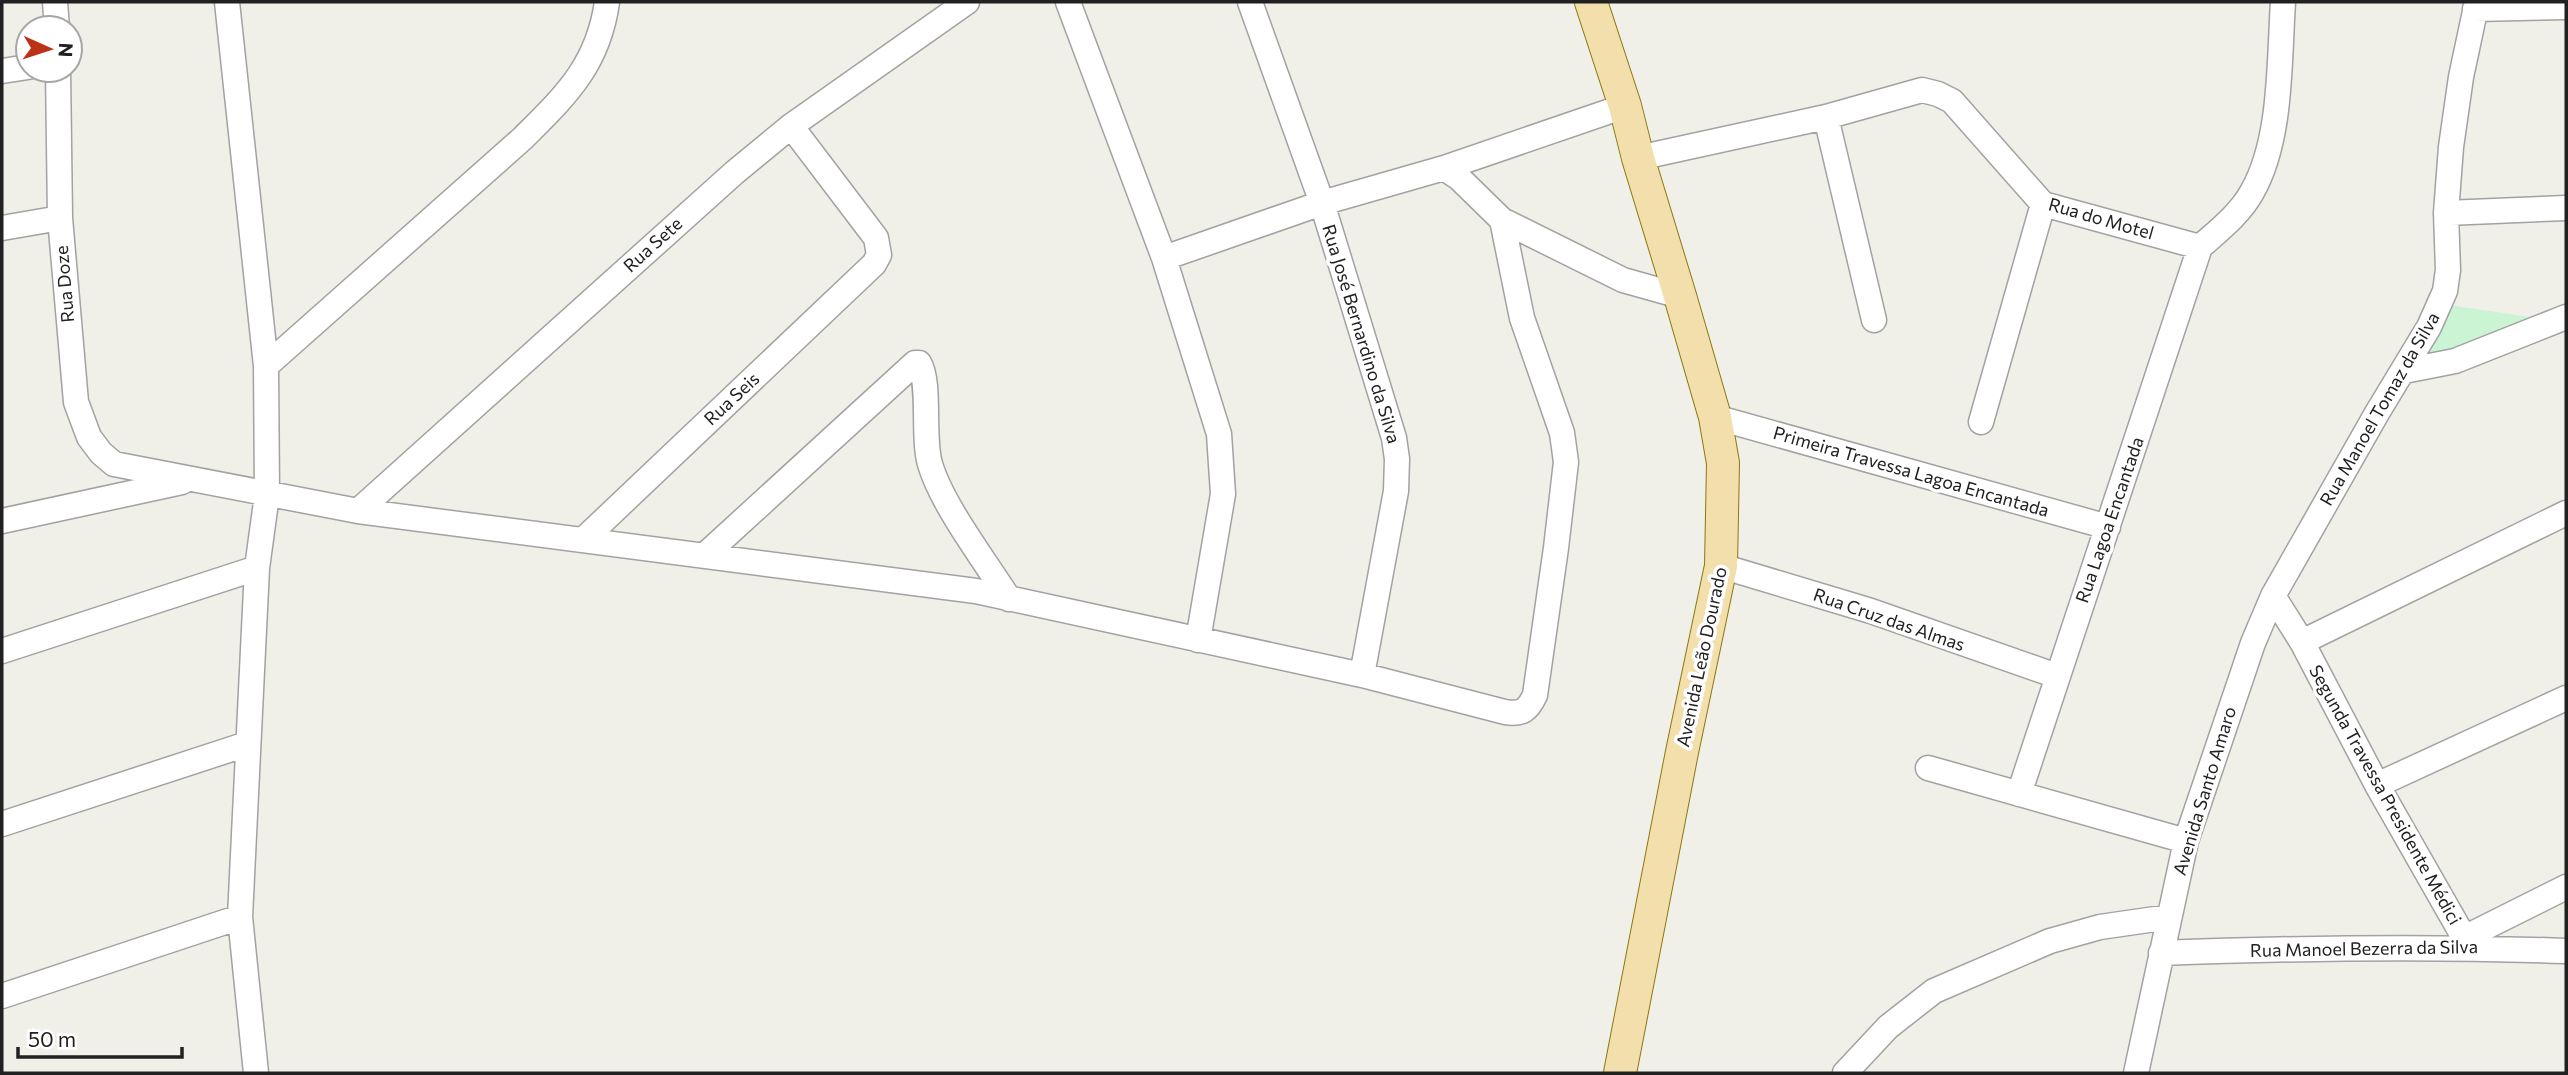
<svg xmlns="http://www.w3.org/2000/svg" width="2568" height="1075" font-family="Commissioner,sans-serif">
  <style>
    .park { fill: #cbf4d5 }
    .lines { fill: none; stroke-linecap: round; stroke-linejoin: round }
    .minor-casing { stroke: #a2a2a2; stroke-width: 27 }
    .major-casing { stroke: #8c7811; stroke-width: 34 }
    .minor { stroke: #fff; stroke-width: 24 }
    .major { stroke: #f2dfab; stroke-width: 32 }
    .labels { text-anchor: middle; stroke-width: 7; stroke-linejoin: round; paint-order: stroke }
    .street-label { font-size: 18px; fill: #212121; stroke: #fff }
  </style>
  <rect width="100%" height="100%" fill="#f0efe8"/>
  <!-- park -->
  <path class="park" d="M2442,304L2537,318L2419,368Z"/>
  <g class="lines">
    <defs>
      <path id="minor" d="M55,2L57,28
        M227,2L266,366L267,495L257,568L240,917L256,1073
        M1068,2L1164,258L1219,434L1223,494L1198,640
        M1250,2L1322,203L1394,438L1397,459L1396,491L1362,675
        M2475,9L2566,7
        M58,70L60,218L76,402L89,437L101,453L114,464L358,511L976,591L1362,675L1505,712C1522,715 1528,710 1535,695L1556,548L1566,462L1562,433L1522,318L1502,220L1459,178L1444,168L1322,203L1164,258
        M2,71L28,67
        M1826,117L1874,320
        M1638,158L1826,117L1922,90L1938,94L1952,101L2043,204L2200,247
        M1444,168L1625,106
        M2446,213L2566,208
        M1502,220L1623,280L1680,296
        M2,228L60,218
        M266,366L522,139C565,96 598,66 607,2
        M2404,371L2455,361L2566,317
        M1715,417L2108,527
        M1981,422L2043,204
        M358,511L734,173L791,126L967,2
        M2,521L182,482
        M583,540L874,264L879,255L876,238L791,126
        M705,555L915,363H919C931,382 922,437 930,464C942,505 985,561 1009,599
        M1721,566L1871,611L2057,676
        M2273,596L2302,642L2566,513
        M2302,642L2377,785L2470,948
        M2,651L257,568
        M1928,768L2186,841
        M2377,785L2566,698
        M2019,794L2200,247C2218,231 2240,214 2252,192C2282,140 2279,61 2283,2
        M2,824L247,744
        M2464,938L2566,887
        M2161,953C2296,948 2431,946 2566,951
        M2,996L240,917
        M1845,1073L1888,1027L1934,991L2050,941L2100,927L2169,917
        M2136,1073L2186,841L2253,643L2273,596L2377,413L2429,327L2445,291L2448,270L2446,213L2451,147L2461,77L2477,2"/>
      <path id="major" d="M1591,2L1625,106L1638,158L1680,296L1715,417L1723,463L1721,566L1682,752L1620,1073"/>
    </defs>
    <!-- minor casing -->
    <use href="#minor" class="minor-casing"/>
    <!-- major casing -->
    <use href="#major" class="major-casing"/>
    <!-- minor -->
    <use href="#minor" class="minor"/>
    <!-- major -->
    <use href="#major" class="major"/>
  </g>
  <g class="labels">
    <!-- street labels -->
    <g class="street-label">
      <text transform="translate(2101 219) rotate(16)" y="6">Rua do Motel</text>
      <text transform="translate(653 245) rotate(-42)" y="6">Rua Sete</text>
      <text transform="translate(65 284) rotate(-95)" y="6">Rua Doze</text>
      <text transform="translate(1361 334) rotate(73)" y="6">Rua José Bernardino da Silva</text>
      <text transform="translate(732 399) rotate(-43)" y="6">Rua Seis</text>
      <text transform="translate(2380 409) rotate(-60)" y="6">Rua Manoel Tomaz da Silva</text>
      <text transform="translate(1911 472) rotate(16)" y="6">Primeira Travessa Lagoa Encantada</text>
      <text transform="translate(2110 520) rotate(-71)" y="6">Rua Lagoa Encantada</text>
      <text transform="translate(1889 620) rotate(19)" y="6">Rua Cruz das Almas</text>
      <text transform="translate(1702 657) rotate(-78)" y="6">Avenida Leão Dourado</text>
      <text transform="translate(2205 791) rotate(-73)" y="6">Avenida Santo Amaro</text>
      <text transform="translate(2385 795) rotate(61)" y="6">Segunda Travessa Presidente Médici</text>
      <text transform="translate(2364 949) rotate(-1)" y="6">Rua Manoel Bezerra da Silva</text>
    </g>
  </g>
  <!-- border -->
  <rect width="2568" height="1075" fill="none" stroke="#212121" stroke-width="7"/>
  <!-- north arrow -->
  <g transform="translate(49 49) rotate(93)"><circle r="33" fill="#ffffff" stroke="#a6a6a6" stroke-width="2"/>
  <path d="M0-5L12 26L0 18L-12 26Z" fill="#bb3216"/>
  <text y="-10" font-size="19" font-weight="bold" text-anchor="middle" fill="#212121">N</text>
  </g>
  <!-- scale -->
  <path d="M18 1047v10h164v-10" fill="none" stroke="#212121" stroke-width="3.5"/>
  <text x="28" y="1047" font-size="21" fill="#212121" stroke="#ffffff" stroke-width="5" paint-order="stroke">50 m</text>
</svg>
